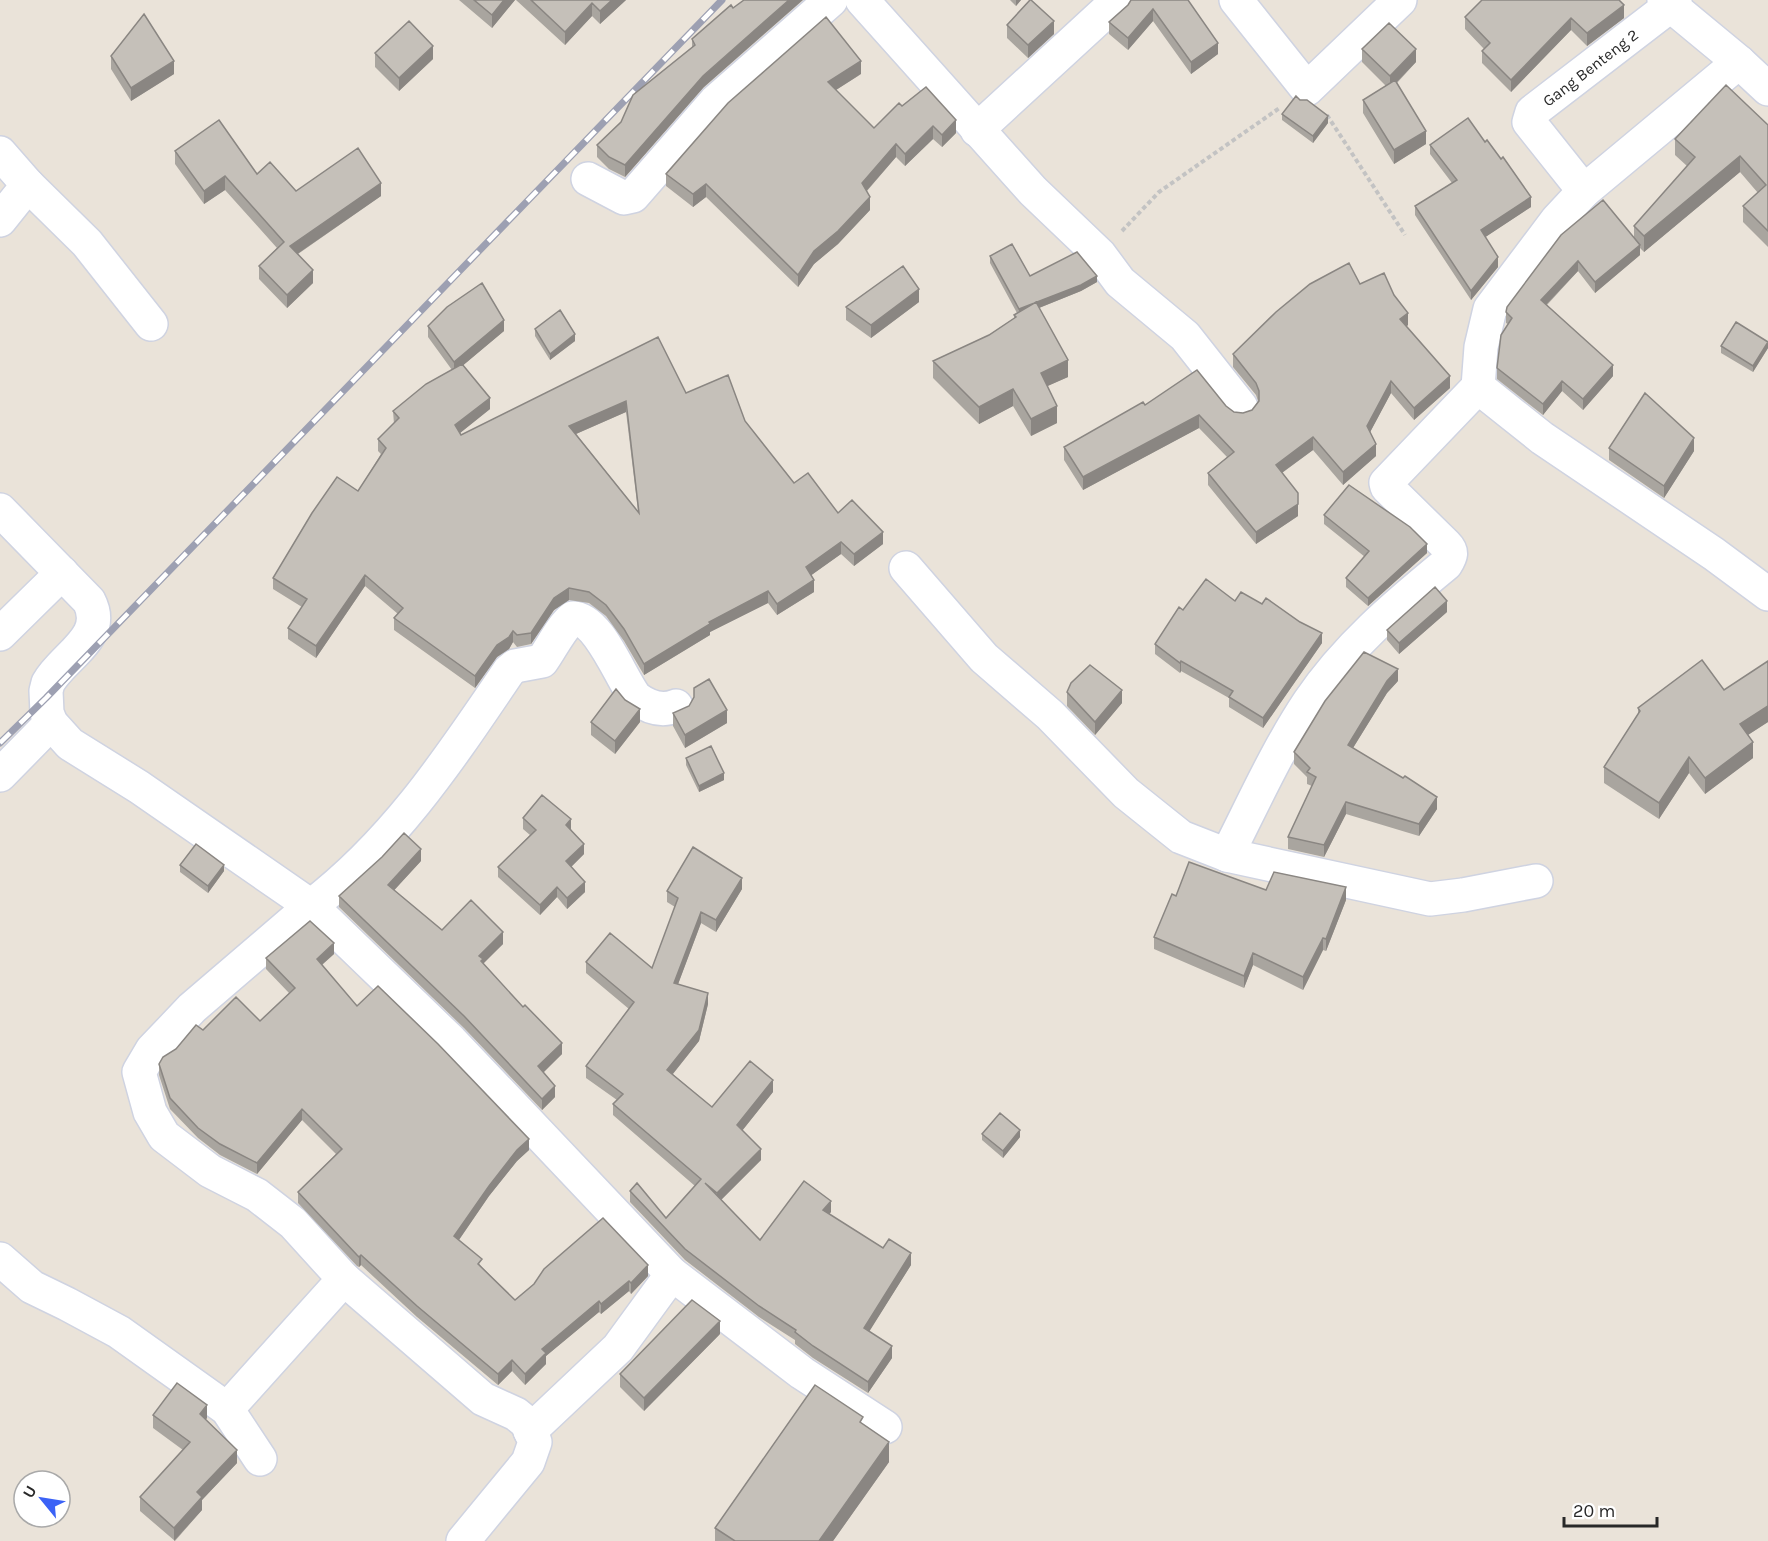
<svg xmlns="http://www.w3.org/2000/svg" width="1768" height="1541" font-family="Karla,sans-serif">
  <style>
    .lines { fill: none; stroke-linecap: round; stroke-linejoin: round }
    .minor-casing { stroke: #cfd3e1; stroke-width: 36 }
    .path { stroke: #c3c3c3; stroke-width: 4; stroke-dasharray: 4.5 3; stroke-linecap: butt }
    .minor { stroke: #fff; stroke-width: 33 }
    .rail-casing { stroke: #9da0b2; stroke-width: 7 }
    .rail { stroke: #fff; stroke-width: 4.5; stroke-dasharray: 14; stroke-linecap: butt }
    .wall { fill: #a9a59f; fill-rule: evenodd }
    .shaded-wall { fill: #8a8682 }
    .building { fill: #c5c0b9; stroke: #8a8682; stroke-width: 1.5; fill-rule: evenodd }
    .labels { text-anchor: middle; stroke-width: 4.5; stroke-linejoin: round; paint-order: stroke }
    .street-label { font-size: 16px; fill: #282828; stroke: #fff }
  </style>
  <rect width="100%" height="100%" fill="#eae3d9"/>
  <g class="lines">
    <defs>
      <g id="minor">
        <path d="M862,0L1033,191L1100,255L1120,282L1185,336L1241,407"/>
        <path d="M1236,0L1307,89L1400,0"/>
        <path d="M1664,0L1739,62L1768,89"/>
        <path d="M977,130L1115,3"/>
        <path d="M0,153L28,185L0,220"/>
        <path d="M588,179L624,198L633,196L715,102L831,0"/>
        <path d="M28,185L87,243L151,324"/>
        <path id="s1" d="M1584,191L1529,122L1532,112L1670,6L1675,0"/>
        <path d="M1478,387L1542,438L1714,554L1768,594"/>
        <path d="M0,510L89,601C108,637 63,656 48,683L46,691L47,713L51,723L70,744L139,787L311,906L192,1008L152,1050L139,1072L150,1112L164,1136L210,1171L257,1195L293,1223L344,1279L483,1399L516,1414L527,1423L535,1442L528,1462L463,1541"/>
        <path d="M906,568L984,658L1050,715L1126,793L1181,837L1227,855L1430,899L1463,895L1536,881"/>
        <path d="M0,634L62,573"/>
        <path d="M676,706C661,712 648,707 636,698C620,678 600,619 573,618C561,627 551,649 542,661L515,666L509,671C450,758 395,842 311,906L451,1041L672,1274L802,1373L885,1427"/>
        <path d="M0,775L51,723"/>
        <path d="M1227,855C1253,804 1277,750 1309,702C1346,647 1395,606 1446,564C1451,556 1453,552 1446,545L1387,487L1386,483L1478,387L1481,347L1490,309L1557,220L1584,191L1739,62"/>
        <path d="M0,1259L32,1287L67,1304L119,1332L227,1409L260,1459"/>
        <path d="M227,1409L344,1279"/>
        <path d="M530,1431L618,1348L672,1274"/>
      </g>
    </defs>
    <!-- minor casing -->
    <use href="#minor" class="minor-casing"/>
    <!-- path -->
    <path class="path" d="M1327,115L1405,235
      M1122,231L1159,192L1281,107"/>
    <!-- minor -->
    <use href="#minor" class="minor"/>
    <defs>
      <path id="rail" d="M0,743L46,698L722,0"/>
    </defs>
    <!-- rail casing -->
    <use href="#rail" class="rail-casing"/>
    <!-- rail -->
    <use href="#rail" class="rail"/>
  </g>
  <!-- wall -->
  <path class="wall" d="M459,0H515L492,28Z
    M516,0H626L600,24L592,16L565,45Z
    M1010,0H1021L1016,6Z
    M1188,0L1218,54L1191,74L1153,21L1128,50L1109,34V22L1128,5Z
    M733,8L703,88L625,177L609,169L597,157V145L621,122L692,48V39Z
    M1465,17L1624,18L1587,46L1571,30L1511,92L1482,63V51L1484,49L1465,29Z
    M1007,25L1054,34L1028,58L1007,38Z
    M1362,49L1416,62L1397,83L1426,144L1394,164L1363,113V100L1386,86L1362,62Z
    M375,53L433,59L399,91L375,67Z
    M111,56L174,74L131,101L111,69Z
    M861,74L836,90L874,128L902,106L956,133L942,147L933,139L905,166L896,157L867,191L870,210L838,244L814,264L798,287L706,197L693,207L666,186V174Z
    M1282,114L1328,123L1313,143L1282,120Z
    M1768,125V247L1743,222V206L1758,193L1740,172L1644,252L1640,248V255L1595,293L1578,271L1547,305L1613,376L1583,410L1562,391L1543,415L1497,379V368L1508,324L1506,323V312L1561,235L1634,237V226L1687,166L1675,155V139Z
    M1430,145L1531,207L1485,237L1498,267L1471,300L1415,215V206L1452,183L1430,154Z
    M175,151L257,174L296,191L381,196L298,254L313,283L287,308L259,279V266L277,248L225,190L204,204L175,164Z
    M990,256L1030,276L1097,282L1081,291L1039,308L1068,377L1047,386L1057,423L1031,436L1013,406L979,424L933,378V361L989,335L1014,318V315L1017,313L990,263Z
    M1360,284L1408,325L1406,327L1450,388L1414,420L1391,393L1370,432L1376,456L1343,485L1313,450L1282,473L1298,516L1256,544L1208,485V473L1227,457L1199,428L1083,490L1064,460V447L1145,405L1226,406L1234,412L1243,413L1252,410L1258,401L1256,395L1233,367V354Z
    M919,302L871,338L846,320V307Z
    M428,326L504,331L463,365L490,409L460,433L461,435L686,393L745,421L794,483L883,544L854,566L841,554L811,575L814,592L777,615L768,603L710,632V635L644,675L624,641L606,616L589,603L569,600L554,610L531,644L517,647L513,642L509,649L497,657L475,688L394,630V618L398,614L365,586L316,658L288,639V628L302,607L273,589V578L358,491L381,454L378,451V439L394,424L393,411L452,370L428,337ZM626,412L638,511L576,434Z
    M535,329L575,341L550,360L535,336Z
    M1721,346L1768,348L1753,372L1721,353Z
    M1609,448L1694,451L1664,498L1609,460Z
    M1324,515L1427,553L1368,606L1346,587V578L1365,557L1324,524Z
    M1235,601L1322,643L1263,728L1229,707V698L1181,671L1180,673L1155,654V644L1183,610Z
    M1447,612L1399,654L1387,640V630Z
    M1768,661V722L1748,735L1753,758L1705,794L1689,773L1659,819L1604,783V767L1638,714V708L1724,690Z
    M1398,681L1387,693L1353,748L1437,809L1419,836L1346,814L1324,857L1288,849V837L1312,786L1307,784V777L1294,764V752Z
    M1067,692L1122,703L1095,735L1067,706Z
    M673,713L727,723L685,748L673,726Z
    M591,722H640L615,754L591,735Z
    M686,758L724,780L699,792L686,765Z
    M523,818L571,829L584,854L571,867L585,892L567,909L557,897L540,915L498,877V867L530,835L523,829Z
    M421,861L394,890L442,930L503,944L483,963L562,1054L543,1072L555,1097L542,1110L464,1028L339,907V896Z
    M180,865L224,871L208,893L180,872Z
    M742,889L716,932L701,923L678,984L708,1004L699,1041L673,1074L712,1107L773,1092L742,1131L761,1160L721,1200L760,1240L831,1212L829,1214L911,1265L869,1331L892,1358L868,1393L813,1358L795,1344V1340L759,1317L685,1260L630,1202V1191L666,1218L695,1186L613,1115V1104L617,1100L586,1078V1066L629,1009L586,973V962L652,968L675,907L667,902V891Z
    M1266,890L1346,900L1326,951L1323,950L1303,990L1253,965L1244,988L1154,949V937L1176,896Z
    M334,954L322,965L357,1006L529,1150L517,1161L489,1196L459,1240L482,1267L515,1300L648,1276L631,1294L629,1291L601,1314L599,1312L546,1356V1364L525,1385L512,1371L498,1385L417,1317L361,1265L359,1267L357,1266L298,1203V1192L336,1154L302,1120L257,1174L220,1155L198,1138L170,1109L159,1075V1064L203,1030L260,1021L289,993L266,969V958Z
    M982,1134L1020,1137L1003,1158L982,1140Z
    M720,1334L644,1411L620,1387V1374Z
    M153,1415L207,1418L205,1420L237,1463L202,1500V1510L175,1541L140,1511V1497L183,1450L153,1428Z
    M863,1424L889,1462L833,1541H715V1528Z"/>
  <!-- shaded-wall -->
  <path class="shaded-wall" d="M504,0H515L492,28V15Z
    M612,0H626L600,24V11Z
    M789,0H803L703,88L625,177V165L703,76Z
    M1016,0H1021L1016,6Z
    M592,3V16L565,45V32Z
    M1624,5V18L1587,46V33Z
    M1153,9V21L1128,50V38Z
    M1571,18V30L1511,92V80Z
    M1054,21V34L1028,58V45Z
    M1218,43V54L1191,74V62Z
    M433,46V59L399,91V78Z
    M1416,49V62L1390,89V76Z
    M174,61V74L131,101V88Z
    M861,61V74L828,95V82Z
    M1328,116V123L1313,143V136Z
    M956,120V133L942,147V135Z
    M933,126V139L905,166V154Z
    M1426,131V144L1394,164V150Z
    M896,144V157L862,196V183Z
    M1740,156V172L1644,252V236Z
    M225,176V190L204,204V191Z
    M381,183V196L290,259V246Z
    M706,184V197L693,207V194Z
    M870,197V210L838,244L814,264L798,287V275L814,251Z
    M1531,197V207L1481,240V230Z
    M1640,245V255L1595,293V282Z
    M1498,257V267L1471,300V291Z
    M1578,261V271L1541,310V300Z
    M313,270V283L287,308V295Z
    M1097,276V282L1081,291L1019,316V309Z
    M919,289V302L871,338V325Z
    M1408,313V325L1400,331V319Z
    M504,320V331L454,373V362Z
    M575,334V341L550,360V354Z
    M1768,342V348L1753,372V366Z
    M1068,360V377L1041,389V373Z
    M1613,365V376L1583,410V399Z
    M1450,376V388L1414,420V408Z
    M1391,381V393L1367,438V426Z
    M1562,381V391L1543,415V404Z
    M1013,389V406L979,424V407Z
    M490,398V409L455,437V425Z
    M626,401V412L569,437V426Z
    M1057,406V423L1031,436V419Z
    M1199,415V428L1083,490V477Z
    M1313,437V450L1276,477V465Z
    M1694,438V451L1664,498V486Z
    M1376,444V456L1343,485V472Z
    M1298,504V516L1256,544V532Z
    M883,532V544L854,566V554Z
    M841,542V554L806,579V567Z
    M1427,544V553L1368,606V598Z
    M365,575V586L316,658V646Z
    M814,580V592L777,615V604Z
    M569,588V600L554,610L531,644V633L554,598Z
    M768,591V603L710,632V635L644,675V664L709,622Z
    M1447,601V612L1399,654V643Z
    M513,631V642L509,649L497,657L475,688V676L497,645Z
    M1322,633V643L1263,728V718Z
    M1181,661V671L1180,673V663Z
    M1398,669V681L1387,693L1348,756V745L1387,681Z
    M1122,690V703L1095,735V722Z
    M1768,706V722L1740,740V724Z
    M640,709V722L615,754V741Z
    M727,710V723L685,748V735Z
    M1753,742V758L1705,794V778Z
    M1689,757V773L1659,819V803Z
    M724,773V780L699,792V786Z
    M1437,797V809L1419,836V824Z
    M1346,802V814L1324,857V845Z
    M571,819V829L566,835V825Z
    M584,844V854L566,872V861Z
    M421,849V861L388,897V885Z
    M224,865V871L208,893V886Z
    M742,878V889L716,932V920Z
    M585,882V892L567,909V898Z
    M557,887V897L540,915V905Z
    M1346,887V900L1326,951V939Z
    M701,912V923L674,995V983Z
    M503,932V944L483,964V970L479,956Z
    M1323,938V950L1303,990V977Z
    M334,943V954L317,969V959Z
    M1253,953V965L1244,988V976Z
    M708,993V1004L699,1041L667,1081V1070Z
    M562,1043V1054L538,1078V1066Z
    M773,1080V1092L737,1137V1125Z
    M555,1086V1097L542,1110V1099Z
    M302,1109V1120L257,1174V1163Z
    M1020,1130V1137L1003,1158V1151Z
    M529,1139V1150L517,1161L489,1196L454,1247V1236L489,1186L517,1150Z
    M761,1149V1160L717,1204V1193Z
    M831,1201V1212L823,1222V1210Z
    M911,1253V1265L864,1340V1328Z
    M361,1255V1265L359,1267V1257Z
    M648,1265V1276L631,1294V1283Z
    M629,1281V1291L601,1314V1304Z
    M599,1301V1312L546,1356V1364L525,1385V1374L542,1349Z
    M720,1321V1334L644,1411V1398Z
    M892,1346V1358L868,1393V1382Z
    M512,1360V1371L498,1385V1374Z
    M207,1405V1418L200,1427V1414Z
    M889,1442V1462L833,1541H819Z
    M237,1450V1463L202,1500V1510L174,1541V1528L197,1492Z"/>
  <!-- building -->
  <path class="building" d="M474,0H504L492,15Z
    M531,0H612L600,11L592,3L565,32Z
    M744,0H789L703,76L625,165L609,157L597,145L621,122L633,95L695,45L692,39L731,5L733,8Z
    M1030,0H1031L1054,21L1028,45L1007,25Z
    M1131,0H1188L1218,43L1191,62L1153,9L1128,38L1109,22L1128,5Z
    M1482,0H1619L1624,5L1587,33L1571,18L1511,80L1482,51L1490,43L1465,17Z
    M144,14L174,61L131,88L111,56Z
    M826,17L861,61L828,82L874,128L899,103L902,106L926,87L956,120L942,135L933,126L905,154L896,144L862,183L870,197L838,231L814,251L798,275L706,184L693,194L666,174L728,103Z
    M409,21L433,46L399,78L375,53Z
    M1389,23L1416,49L1390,76L1362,49Z
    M1395,80L1426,131L1394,150L1363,100Z
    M1726,85L1768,125V231L1743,206L1766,185L1740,156L1644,236L1634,226L1695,157L1675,139Z
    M1296,96L1300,100H1307L1328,116L1313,136L1282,114Z
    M1468,118L1485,142L1487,140L1501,159L1503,157L1531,197L1481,230L1498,257L1471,291L1415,206L1457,180L1430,145Z
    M219,120L257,174L270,162L296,191L358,148L381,183L290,246L313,270L287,295L259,266L284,242L225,176L204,191L175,151Z
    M1603,200L1640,245L1595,282L1578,261L1541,300L1613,365L1583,399L1562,381L1543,404L1497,368L1501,335L1512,318L1506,312L1507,307L1561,235Z
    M1012,244L1030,276L1077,252L1097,276L1081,285L1019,309L990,256Z
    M1349,263L1360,284L1384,273L1394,295L1408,313L1400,319L1450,376L1414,408L1391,381L1367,426L1376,444L1343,472L1313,437L1276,465L1298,493V504L1256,532L1208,473L1234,452L1199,415L1083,477L1064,447L1143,402L1145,405L1197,370L1226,406L1234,412L1243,413L1252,410L1259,401V391L1256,383L1233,354L1276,312L1310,284Z
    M903,266L919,289L871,325L846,307Z
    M482,283L504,320L454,362L428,326L447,307Z
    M1036,302L1068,360L1041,373L1057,406L1031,419L1013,389L979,407L933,361L989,335L1016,317L1014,315Z
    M560,310L575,334L550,354L535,329Z
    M1736,322L1768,342L1753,366L1721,346Z
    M658,337L686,393L728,375L745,421L794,483L808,473L838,513L852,500L883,532L854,554L841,542L806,567L814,580L777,604L768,591L709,622L710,624L644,664L624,629L606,605L589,592L569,588L554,598L531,633L517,635L513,631L509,637L497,645L475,676L394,618L403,608L365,575L316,646L288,628L307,599L273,578L312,513L337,477L358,491L386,448L378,439L399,418L393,411L426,384L462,364L490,398L455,425L461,435ZM626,401L639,513L569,426Z
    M1645,393L1694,438L1664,486L1609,448Z
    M1349,485L1410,527L1427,544L1368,598L1346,578L1369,551L1324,515Z
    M1206,579L1235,601L1241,592L1262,604L1266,598L1300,622L1322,633L1263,718L1229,697L1233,691L1181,661L1180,663L1155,644L1179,607L1183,610Z
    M1435,587L1447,601L1399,643L1387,630Z
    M1364,652L1398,669L1387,681L1348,745L1403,778L1405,776L1437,797L1419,824L1346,802L1324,845L1288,837L1316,777L1307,772L1310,768L1294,752L1325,701Z
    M1702,660L1724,690L1768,661V706L1740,724L1753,742L1705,778L1689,757L1659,803L1604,767L1640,711L1638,708Z
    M1090,665L1122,690L1095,722L1067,692L1071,683Z
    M709,679L727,710L685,735L673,713L689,706L694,697V688Z
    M616,689L625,700L640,709L615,741L591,722Z
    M711,746L724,773L699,786L686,758Z
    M542,795L571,819L566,825L584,844L566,861L585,882L567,898L557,887L540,905L498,867L536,830L523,818Z
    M404,833L421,849L388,885L442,930L471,900L503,932L479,956L483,959L481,961L523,1007L525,1005L562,1043L538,1066L555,1086L542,1099L464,1016L339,896L382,857Z
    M196,844L224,865L208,886L180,865Z
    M693,847L742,878L716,920L701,912L674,983L708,993L699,1030L667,1070L712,1107L750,1061L773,1080L737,1125L761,1149L717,1193L705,1183L760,1240L804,1181L831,1201L823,1210L883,1248L889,1239L911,1253L864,1328L892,1346L868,1382L813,1346L795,1332L796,1330L759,1306L685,1249L630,1191L637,1183L666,1218L701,1179L613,1104L623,1094L586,1066L634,1002L586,962L610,933L652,968L678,898L667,891Z
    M1189,862L1266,890L1274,872L1346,887L1326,939L1323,938L1303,977L1253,953L1244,976L1154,937L1172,894L1176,896Z
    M310,921L334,943L317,959L357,1006L378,986L438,1044L529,1139L517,1150L489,1186L454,1236L482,1259L478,1264L515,1300L534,1284L544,1269L603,1218L648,1265L631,1283L629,1281L601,1304L599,1301L542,1349L546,1353L525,1374L512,1360L498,1374L417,1306L361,1255L359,1257L357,1255L298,1192L342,1149L302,1109L257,1163L220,1144L198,1128L170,1098L159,1064L163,1057L176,1049L196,1025L203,1030L236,997L260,1021L295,988L266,958Z
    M1000,1113L1020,1130L1003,1151L982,1134Z
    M692,1300L720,1321L644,1398L620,1374Z
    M177,1383L207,1405L200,1414L237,1450L197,1492L202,1497L174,1528L140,1497L190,1442L153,1415Z
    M815,1385L863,1417L860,1422L889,1442L819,1541H735L715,1528Z"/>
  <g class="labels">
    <!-- street labels -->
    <g class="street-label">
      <text dy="6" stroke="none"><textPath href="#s1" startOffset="172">Gang Benteng 2</textPath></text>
    </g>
  </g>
  <!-- north arrow -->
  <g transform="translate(42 1499) rotate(300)"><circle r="28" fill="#ffffff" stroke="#a9a9a9" stroke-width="1.5"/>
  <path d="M0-4.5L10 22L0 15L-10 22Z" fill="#3b62f6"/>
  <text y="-9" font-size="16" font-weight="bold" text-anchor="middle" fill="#282828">U</text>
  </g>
  <!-- scale -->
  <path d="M1564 1517v9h93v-9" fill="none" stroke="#282828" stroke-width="3"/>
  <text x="1573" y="1517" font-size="18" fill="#282828" stroke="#ffffff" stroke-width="4.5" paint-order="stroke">20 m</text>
</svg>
